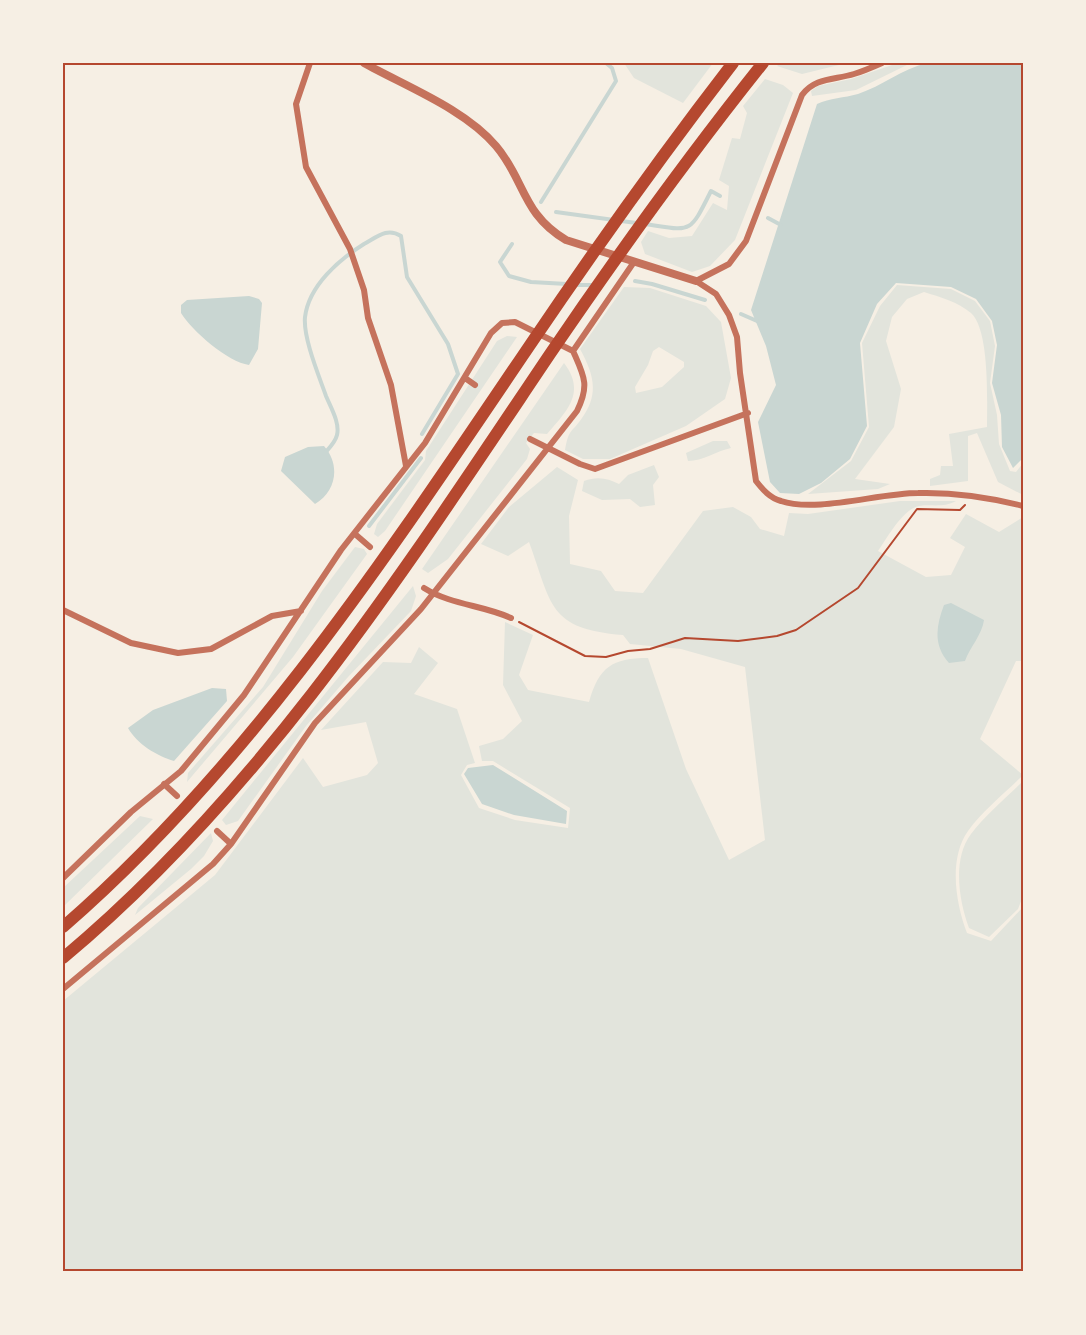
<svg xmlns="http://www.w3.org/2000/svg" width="1086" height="1335" font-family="'Golos Text',sans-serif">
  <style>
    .green { fill: #e2e4dc; fill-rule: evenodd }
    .water { fill: #c9d6d2 }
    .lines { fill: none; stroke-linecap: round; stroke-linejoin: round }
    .stream { stroke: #c9d6d2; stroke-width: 4 }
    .path { stroke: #b5482f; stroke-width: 2 }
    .minor { stroke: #c5725c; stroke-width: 6 }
    .tertiary { stroke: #c5725c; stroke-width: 8 }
    .motorway { stroke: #b5482f; stroke-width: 12 }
    .neatline { fill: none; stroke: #b5482f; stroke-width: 2 }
  </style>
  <rect width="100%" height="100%" fill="#f6efe4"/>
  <!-- green -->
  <path class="green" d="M624,63H713L683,103L634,78Z
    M780,63H847L802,74L777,66Z
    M898,63H911L856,90L812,96L811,91L818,86L851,79Z
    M765,79L783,85L793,93L735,240L710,266L692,272L645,254L641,242L648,231L669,238L692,236L713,203L727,210L729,186L719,180L732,138L740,139L747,113L743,106Z
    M897,285L951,289L975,301L990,321L995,346L990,383L997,415L999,444L1010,471L1016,472L1023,463V495L998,482L977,433L968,436V481L930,486V479L940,475L941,466H953L949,434L987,427C987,402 990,330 971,313C958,302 940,297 924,292L907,299L892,317L886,341L901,389L894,427L855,479L890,484L878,489L808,494L851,461L869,427L862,343L880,306Z
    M624,287L650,288L706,306L721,322L731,378L725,399L686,426L610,459H583L565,450C569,428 571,434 582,418C600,393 593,373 580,349ZM659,347L684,362V367L662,387L636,393L635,387L648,365L653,351Z
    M507,336L517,337L385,531L378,537L374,534L377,524L425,460L426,451L497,341Z
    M564,363C586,392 568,410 547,434L534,433L526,443L530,449L527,459L448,559L428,573L422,569Z
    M713,441H727L731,448C716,451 703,461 688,461L686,453Z
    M654,465L659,477L653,485L655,505L640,507L630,499L602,500L582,491L584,481C597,476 608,478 619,484L628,475Z
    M557,467L578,480L569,516L570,564L601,571L615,591L643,593L703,511L733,507L751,517L760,529L784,536L789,513L808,514L900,501H956C944,508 932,504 919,506C903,509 887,538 878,551L926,577L951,575L965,547L950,538L966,514L999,532L1023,517V661H1016L980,739L1023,775C1005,793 982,811 968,831C948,859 956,904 967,933L991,941L1023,907V1272H63V1001L215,875L303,758L323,787L367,775L378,763L366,722L321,730L383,662L411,663L419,647L438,663L414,694L457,709L475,763L467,765L461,775L479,808L515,820L568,828L570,808L493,761H482L479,746L503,739L522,721L503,685L505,622L533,635L519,675L528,690L589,702C599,667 612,658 648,658L686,769L729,860L765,840L745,667L681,649L630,644L623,635C548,629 552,605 529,542L508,556L481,544L509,507Z
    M355,547L364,549L367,554L293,657L187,782L188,773L263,687L322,591Z
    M413,586L416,596L411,611L348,677L306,726L238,821L226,825L222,820Z
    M1023,781V896L1018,909L989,937L969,928C959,901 952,859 971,834C985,815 1006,798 1023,781Z
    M140,816L153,819L63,907V888Z
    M211,833L213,841L204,856L191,869L135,915L138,908Z"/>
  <!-- water -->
  <path class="water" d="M927,63H1023V458L1013,468L1002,447L1001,415L992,383L997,345L992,321L976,299L951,287L896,283L877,304L860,343L867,426L850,459L821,483L799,494L780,493L770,482L758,422L776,385L766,346L751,310L817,104C830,98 844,98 858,94C882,86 902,69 927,63Z
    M249,296L259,299L262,303L258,349L249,365C228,362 192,331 181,313V305L187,300Z
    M324,446C341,465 336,492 315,504L281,471L285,457L308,447Z
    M951,603L984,620C982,635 970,647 965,661L949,663C933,645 936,626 944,605Z
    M212,688L226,689L227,701L174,761C157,756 137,744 128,728L153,710Z
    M493,765L567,811L566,824L514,815L482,804L464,774L468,768Z"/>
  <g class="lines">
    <!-- stream -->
    <path class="stream" d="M541,202L616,81L612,68L606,63
      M556,212L614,220
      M768,218L781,225
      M621,221L637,223
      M645,224C692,231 689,235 711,191L720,196
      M512,244L500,262L509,276L531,282L567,284
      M635,281L652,284L705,300
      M575,285H594
      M741,314L757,321
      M324,454C329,448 335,443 337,435C340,423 331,408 326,396C319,376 303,338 305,317C309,285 340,259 364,244C377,237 387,227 401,236L407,277L448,344L458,374L422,434
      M369,526L421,458"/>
    <!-- path -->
    <path class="path" d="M519,622L585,656L606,657L628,651L650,649L685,638L738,641L777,636L796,630L858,588L917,509L960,510L965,505"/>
    <!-- minor -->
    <path class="minor" d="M310,63L296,104L306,167L350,249L364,290L368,318L391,385L406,466
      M882,63C873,67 864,71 854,74C835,80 815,77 802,95L746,241L729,264L696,281L716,294L729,315L737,337L740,373L756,481C763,490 770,498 781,501C816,513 879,493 918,493C954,492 988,497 1023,506
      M573,351L634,262
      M465,378L475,385
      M530,439L580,464L595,469L748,413
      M355,534L370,547
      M424,588C451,605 483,605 511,618
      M63,610L131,643L178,653L211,649L272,616L301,611
      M164,784L177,796
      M217,831L231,844
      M63,878L131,812L181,771L244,695L341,550L425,443L491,333L502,323L515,322L573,351C584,376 590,385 577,411L421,609L315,723L231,844L213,864L63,989"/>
    <!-- tertiary -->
    <path class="tertiary" d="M364,63C405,86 465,109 496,146C525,180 522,214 566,240L696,281"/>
    <!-- motorway -->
    <path class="motorway" d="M63,927C252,763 391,550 530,345C595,249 662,155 733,63
      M63,958C263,791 406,568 550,354C618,254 688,157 763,63"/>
  </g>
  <!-- border -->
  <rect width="1086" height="1335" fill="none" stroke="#f6efe4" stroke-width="129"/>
  <rect x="64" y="64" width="958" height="1206" class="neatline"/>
</svg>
